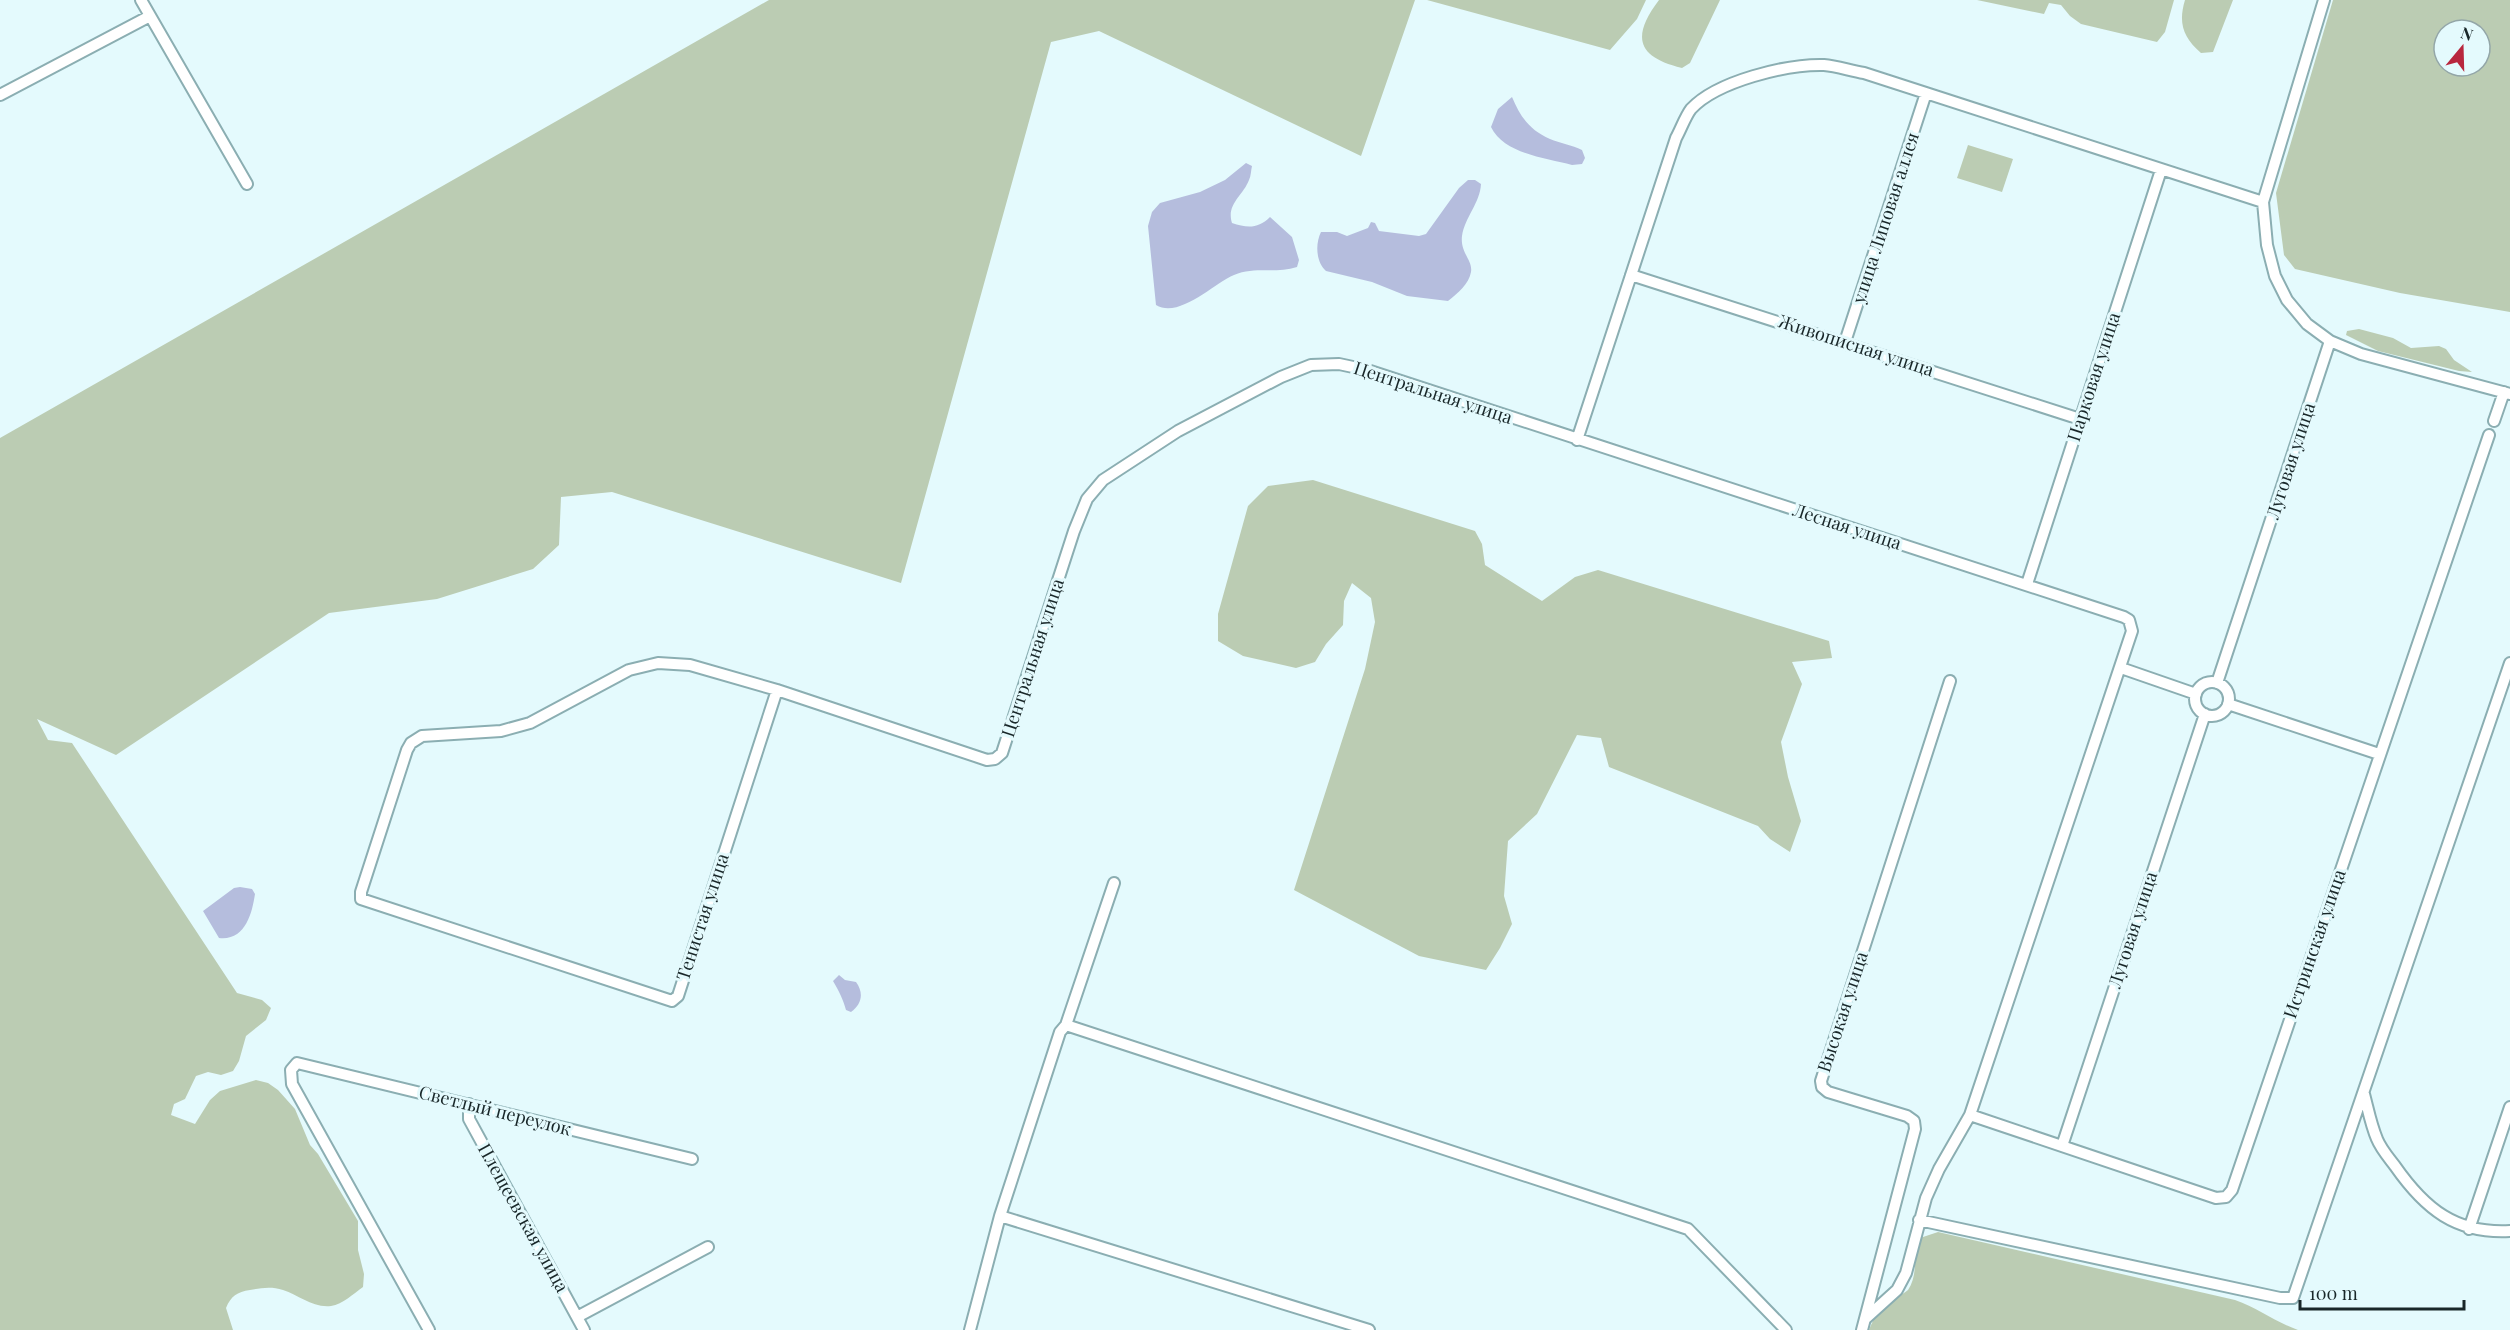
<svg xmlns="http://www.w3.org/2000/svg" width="2510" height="1330" font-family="'Playfair Display',serif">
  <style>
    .green { fill: #bbccb3; fill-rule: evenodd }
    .water { fill: #b5bddd }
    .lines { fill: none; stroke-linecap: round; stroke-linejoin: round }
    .minor-casing { stroke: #8baeb2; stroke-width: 14 }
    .minor { stroke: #fff; stroke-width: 10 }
    .labels { text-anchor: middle; stroke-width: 6; stroke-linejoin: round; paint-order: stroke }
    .street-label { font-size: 18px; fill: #192729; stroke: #e4fafd }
  </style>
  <rect width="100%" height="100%" fill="#e4fafd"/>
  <!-- green -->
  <path class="green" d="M769,0H1415L1361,156L1099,31L1051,42L901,583L612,492L561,497L559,545L533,569L437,599L329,613L116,755L37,719L48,740L72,743L237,993L262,1000L271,1008L266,1020L246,1036L239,1061L233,1071L221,1075L208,1072L196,1076L185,1099L174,1104L171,1115L195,1124L210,1100L220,1091L256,1080L268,1083L278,1090L295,1109L310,1145L318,1154L358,1221V1250L364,1274L363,1287C353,1294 343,1304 331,1306C312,1308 299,1295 283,1290C271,1286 261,1288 250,1290C237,1292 231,1296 226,1308L233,1330H0V438Z
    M1427,0H1646L1637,19L1610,50Z
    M1659,0H1720L1690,63L1682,68C1637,57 1631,37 1659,0Z
    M1977,0H2174L2165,32L2157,42L2081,24L2070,16L2061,5L2049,3L2044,14Z
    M2185,0H2233L2213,52L2201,53C2183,37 2178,23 2185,0Z
    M2333,0H2510V312L2400,293L2295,269L2284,255L2276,193ZM2444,30H2480V66H2444Z
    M1968,145L2013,159L2002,192L1957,178Z
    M2359,329L2393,338L2411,348L2439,346L2446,349L2454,360L2472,372L2459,371L2378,351L2346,335L2347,331Z
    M1313,480L1475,531L1482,544L1485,565L1542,601L1575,577L1598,570L1829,641L1832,658L1792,662L1802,684L1781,742L1788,777L1801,821L1790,852L1770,839L1758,826L1609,767L1601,738L1577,735L1537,814L1508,841L1504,896L1512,924L1500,948L1486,970L1419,956L1294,890L1365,669L1375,622L1371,598L1352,583L1344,601L1343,625L1326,644L1315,662L1296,668L1243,656L1218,641V614L1248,506L1268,486Z
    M1938,1232L2235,1300C2258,1308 2275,1322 2298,1330H1869C1875,1314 1882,1307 1896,1298C1900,1295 1905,1293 1908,1290C1919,1274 1912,1254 1920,1238Z"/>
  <!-- water -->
  <path class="water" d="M1512,97C1520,116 1529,130 1550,139C1560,143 1572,145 1582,150L1585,158L1582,164L1572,165C1546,158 1504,154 1491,127L1498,109Z
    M1246,163L1252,166C1251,170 1251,176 1249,180C1243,196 1226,204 1232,223C1247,228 1258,229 1270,217L1292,237L1299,260L1297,267C1276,274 1255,266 1234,275C1213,284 1179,319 1156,305L1148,226L1152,212L1160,203L1200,192L1225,180Z
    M1468,180H1475L1481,184C1480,203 1465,217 1462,236C1460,253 1473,260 1471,272C1469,284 1458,293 1448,301L1407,296L1372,282L1326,271C1316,262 1315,244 1321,232H1337L1347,236L1368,228L1371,222L1375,223L1379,231L1419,236L1426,234L1459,188Z
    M240,887L252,889L255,894C252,914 245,941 219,938L203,911L234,888Z
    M839,975L845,980L856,982C864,993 862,1004 851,1012L846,1010C843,999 839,991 833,981Z"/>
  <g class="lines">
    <defs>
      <path id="minor" d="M141,0L247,184
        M2324,0L2263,202L2267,245L2275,276L2287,300L2307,324L2330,341L2361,354L2510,394
        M0,95L150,16
        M1631,275L2080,419
        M1845,342L1926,93
        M2494,421L2504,392
        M1577,440L1676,138C1681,129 1685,117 1691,109C1717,81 1787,64 1824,65C1837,66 1851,71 1864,73L2263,202
        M2027,584L2161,170
        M2121,668L2196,694
        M2195 699a17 17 0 1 1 34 0a17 17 0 1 1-34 0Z
        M2217,683L2330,341
        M777,690L678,996L672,1001L361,899V892L407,750L411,743L422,736L501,731L530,723L629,670L658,663L690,665L777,690L987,760L995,759L1002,753L1074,531L1087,499L1103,480L1178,431L1281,377L1311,365L1339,364L1367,370L2124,617L2129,620L2132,631L1970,1115L1939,1169L1926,1198L1906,1273L1897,1290L1865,1319
        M2228,704L2379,754
        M1066,1025L1688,1229L1786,1330
        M2364,1094C2368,1109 2371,1125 2377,1139C2381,1149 2389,1158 2395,1166C2425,1209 2456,1234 2510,1231
        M469,1104V1119L584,1330
        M1970,1115L2216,1198L2226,1197L2232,1190L2489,435
        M2062,1146L2205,714
        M1000,1216L1369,1330
        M1919,1220L2280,1298H2293L2510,663
        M2469,1229L2510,1107
        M577,1317L708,1247
        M429,1330L292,1084L291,1070L297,1063L692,1159
        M970,1330L1000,1216L1060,1032L1066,1025L1114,883
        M1862,1330L1915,1129L1914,1121L1907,1116L1828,1092L1822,1087L1821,1081L1950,681"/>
    </defs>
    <!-- minor casing -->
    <use href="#minor" class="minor-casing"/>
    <!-- minor -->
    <use href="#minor" class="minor"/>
  </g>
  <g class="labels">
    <!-- street labels -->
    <g class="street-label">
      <text transform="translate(1886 218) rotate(-72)" y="6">улица Липовая аллея</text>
      <text transform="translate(1856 346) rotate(18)" y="6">Живописная улица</text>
      <text transform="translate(2094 377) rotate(-72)" y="6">Парковая улица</text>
      <text transform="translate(1433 393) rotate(18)" y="6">Центральная улица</text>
      <text transform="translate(2291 461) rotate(-72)" y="6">Луговая улица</text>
      <text transform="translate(1847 527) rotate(18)" y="6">Лесная улица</text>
      <text transform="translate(1033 658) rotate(-72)" y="6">Центральная улица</text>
      <text transform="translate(703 917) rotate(-72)" y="6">Тенистая улица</text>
      <text transform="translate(2133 930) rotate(-72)" y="6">Луговая улица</text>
      <text transform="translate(2315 944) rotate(-71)" y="6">Истринская улица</text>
      <text transform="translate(1843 1012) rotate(-72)" y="6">Высокая улица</text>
      <text transform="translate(495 1111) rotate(14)" y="6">Светлый переулок</text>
      <text transform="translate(523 1218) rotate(61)" y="6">Плещеевская улица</text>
    </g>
  </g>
  <!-- north arrow -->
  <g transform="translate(2462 48) rotate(19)"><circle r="28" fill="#e4fafd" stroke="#93a6a8" stroke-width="1.5"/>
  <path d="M0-4.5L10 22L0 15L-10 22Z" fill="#b8273e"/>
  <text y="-9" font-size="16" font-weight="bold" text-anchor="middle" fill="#192729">N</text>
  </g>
  <!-- scale -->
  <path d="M2300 1300v9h164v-9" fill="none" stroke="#192729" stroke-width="3"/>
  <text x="2309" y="1300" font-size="18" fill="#192729" stroke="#e4fafd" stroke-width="4.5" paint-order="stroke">100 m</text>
</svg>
